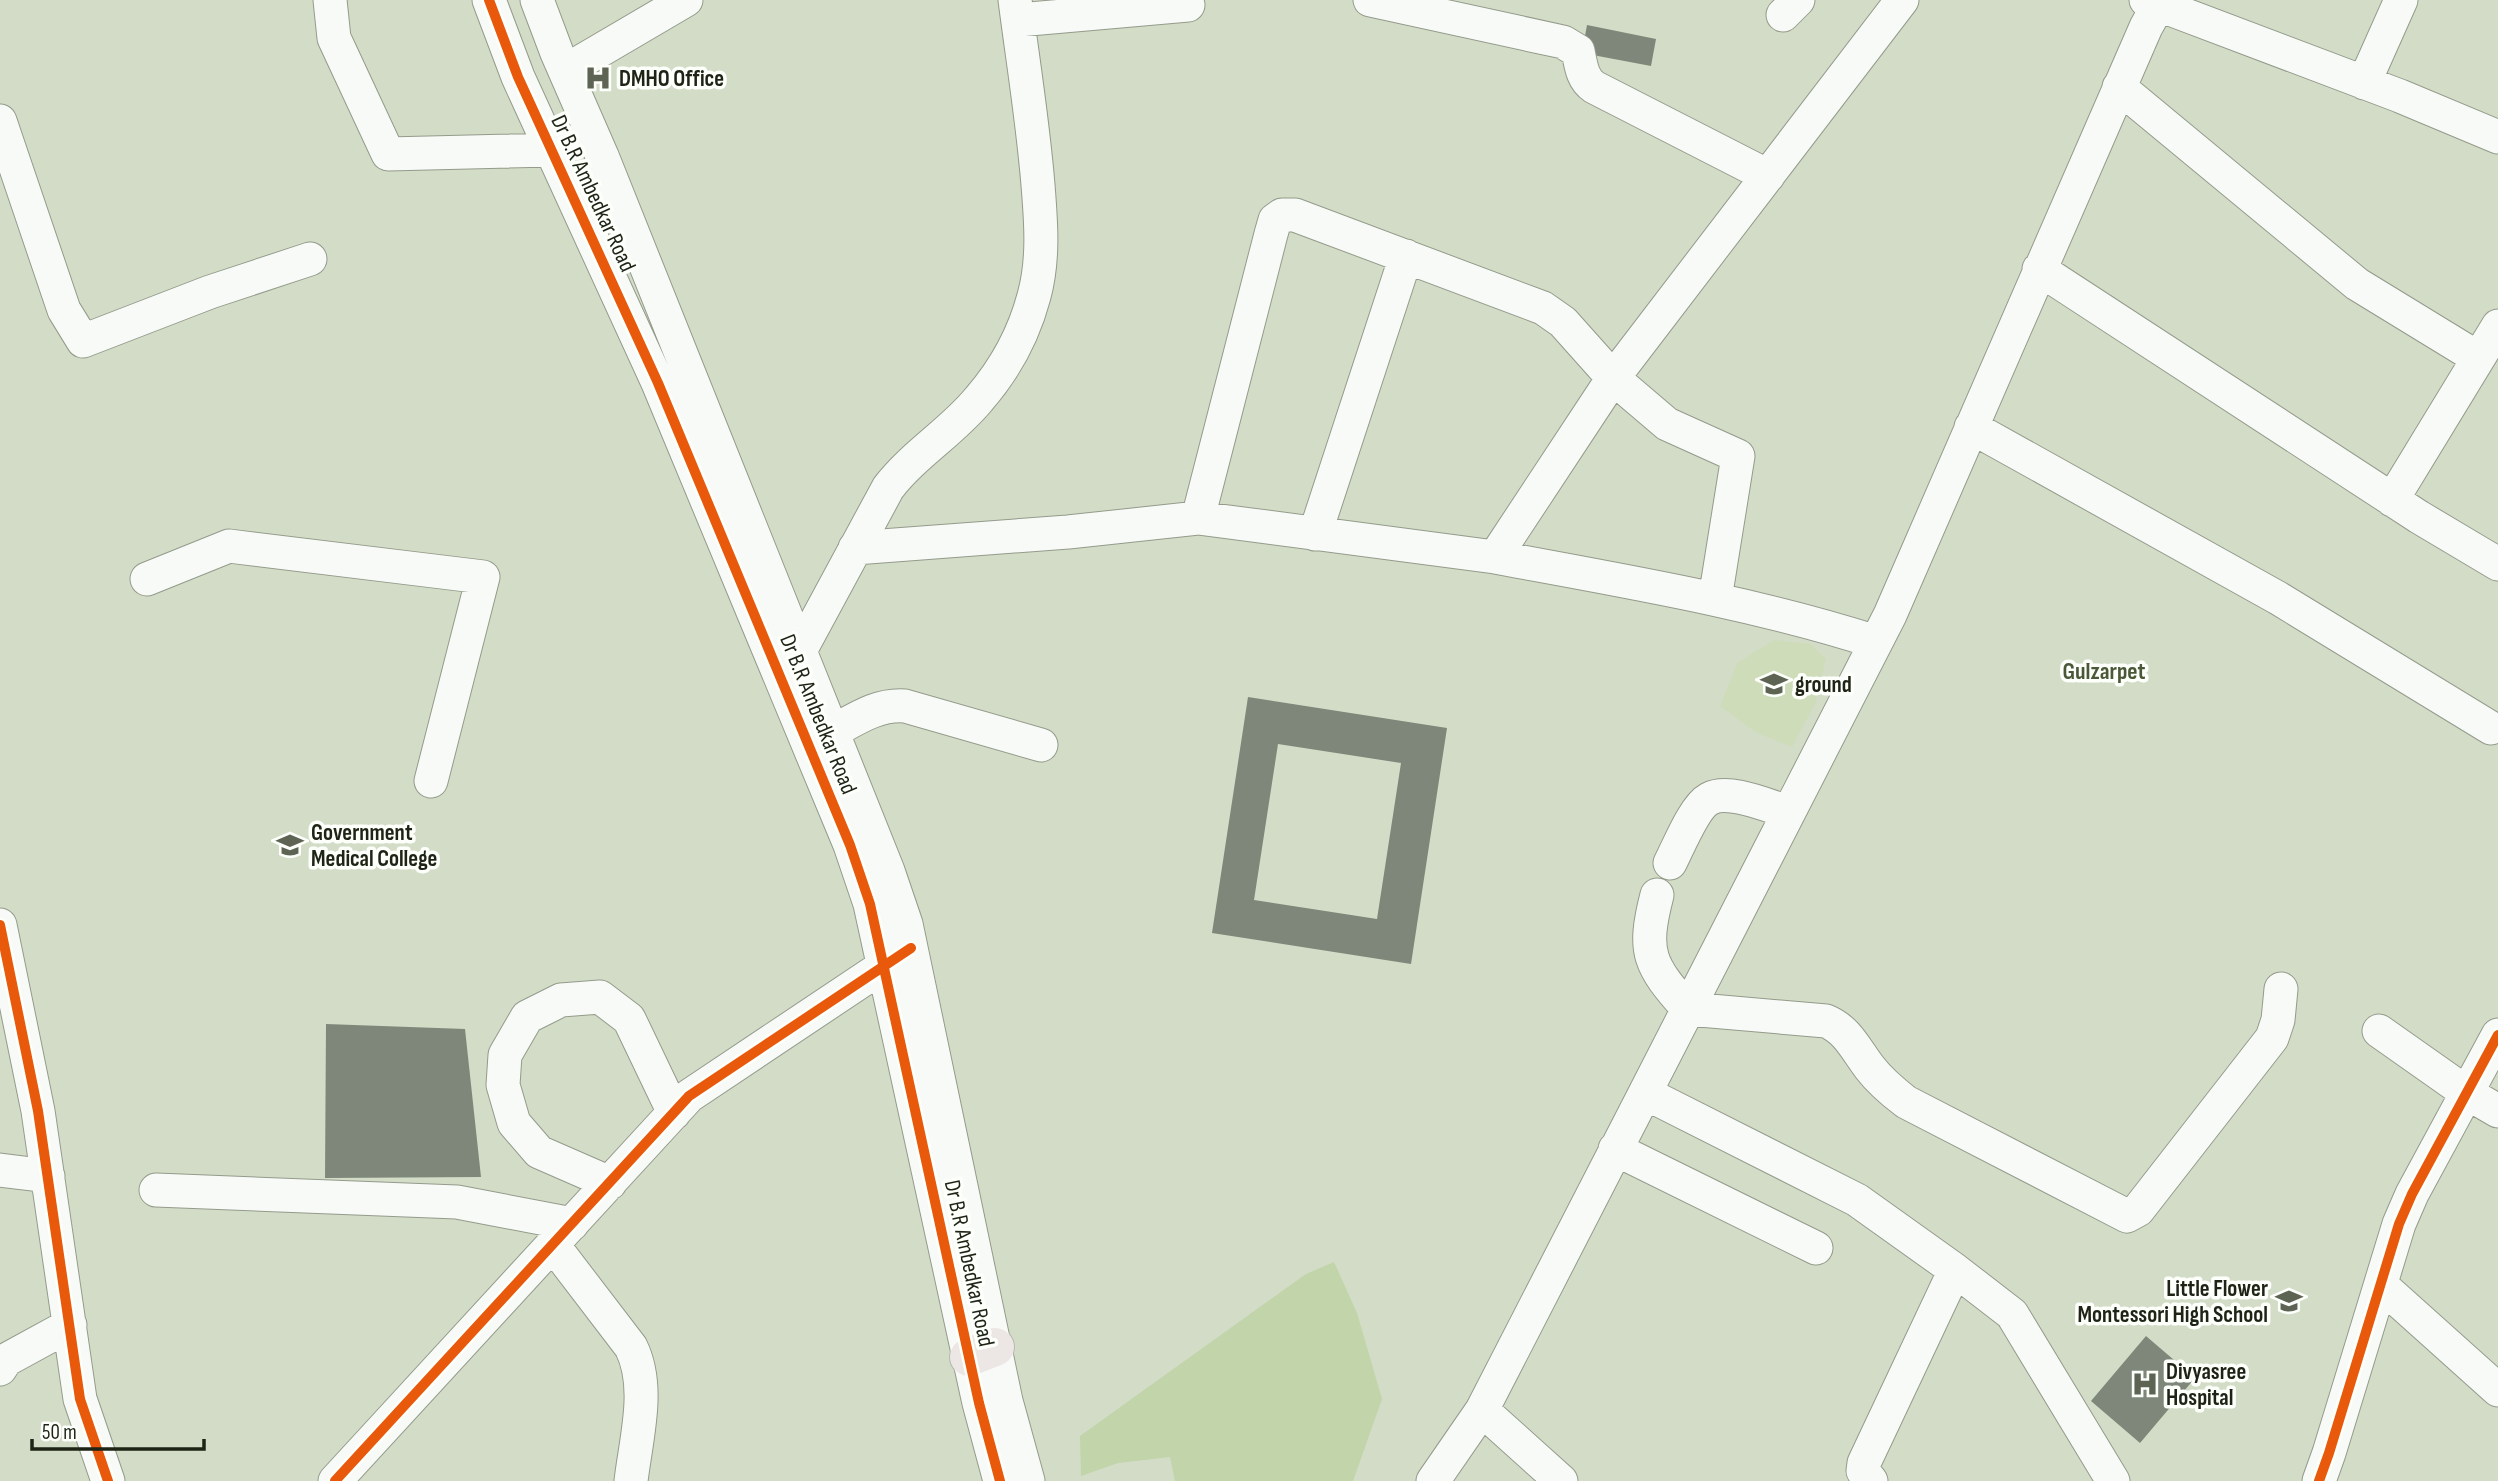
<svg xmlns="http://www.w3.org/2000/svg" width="2498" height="1481" font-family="'Sofia Sans Condensed',sans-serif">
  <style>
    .built { fill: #cedcba }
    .green { fill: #c2d4a9 }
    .building { fill: #7e8779; fill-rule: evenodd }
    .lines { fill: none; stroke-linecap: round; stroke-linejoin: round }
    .minor-casing { stroke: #949b8b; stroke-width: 35 }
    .major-casing { stroke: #b5bab0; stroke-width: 40 }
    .minor { stroke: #f8faf7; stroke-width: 33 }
    .major { stroke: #ece6e5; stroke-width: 38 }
    .cycleway-casing { stroke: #fdfffb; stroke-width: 15 }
    .cycleway { stroke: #e8590c; stroke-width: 10 }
    .labels { text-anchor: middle; stroke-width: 7; stroke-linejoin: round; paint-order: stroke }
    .poi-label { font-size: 23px; font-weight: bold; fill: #1d2315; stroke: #fdfffb; text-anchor: start }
    .street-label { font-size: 23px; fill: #1d2315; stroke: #fdfffb }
    .neighbourhood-label { font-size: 24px; font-weight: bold; fill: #4b5838; stroke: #fdfffb }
  </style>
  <rect width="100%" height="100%" fill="#d3dcc7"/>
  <!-- built -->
  <path class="built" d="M1774,640L1811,644L1826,659L1815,704L1792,747L1755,732L1720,706L1737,663Z"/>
  <!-- green -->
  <path class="green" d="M1334,1262L1357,1313L1382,1399L1353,1481H1175L1170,1457L1118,1463L1081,1476L1080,1436L1306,1274Z"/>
  <!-- building -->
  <path class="building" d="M1587,25L1656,39L1651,66L1582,53Z
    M1248,697L1447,728L1411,964L1212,933ZM1278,744L1401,763L1377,919L1254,900Z
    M326,1024L465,1029L481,1177L325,1178Z
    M2146,1336L2195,1378L2140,1443L2091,1401Z"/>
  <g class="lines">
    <defs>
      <path id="minor" d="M330,0L334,38L388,154L552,150L571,142
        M489,0L518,77L658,383L850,845L870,904L979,1403L1000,1481
        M537,0L557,53L602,156L888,871L906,924L1006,1401L1028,1481
        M1370,0L1563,42L1578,51C1581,65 1582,79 1594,87L1768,176
        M2146,0L2400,96L2498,137
        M1783,15L1798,0
        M1018,20L1188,5
        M565,71L686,0
        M2364,83L2401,0
        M2119,87L2357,284L2478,358
        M0,121L64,310L83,341L210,292L310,259
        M2039,269L2419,517L2498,564
        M1971,427L2278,598L2491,728
        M2392,500L2498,326
        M1198,518L1271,234L1275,220L1282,215H1295L1543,308L1563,322L1613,378L1667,424L1738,456L1715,599
        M1315,534L1406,256
        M855,548L1068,532L1198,518L1495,557L1613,378L1902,0
        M1495,557C1623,581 1752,602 1876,642
        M147,579L229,546L483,577L431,781
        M788,659L800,651L888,488C914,454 952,432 979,399C1005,369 1024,334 1034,296C1044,260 1041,222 1038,185C1033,123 1023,62 1015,0
        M832,732C856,719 877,704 905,706L1041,745
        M1670,863C1678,848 1694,807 1709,799C1729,788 1768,806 1788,812
        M1657,895C1642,953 1649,965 1688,1009L1826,1021C1848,1030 1856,1050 1870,1068C1880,1081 1893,1092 1906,1102L2127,1216L2138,1210L2272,1038L2278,1020L2281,989
        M0,925L38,1111L80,1399L108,1481
        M2379,1031L2467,1093L2498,1111
        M1645,1093L1890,615L2146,27L2161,0
        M1615,1149L1816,1248
        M0,1170L48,1176
        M610,1183L539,1152L514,1123L503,1085L505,1055L527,1017L561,1000L600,997L629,1019L674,1113
        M156,1190L457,1202L572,1224
        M553,1245L631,1347C651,1387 636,1438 631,1481
        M2381,1285L2498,1390
        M0,1369L6,1360L70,1325
        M1482,1410L1645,1093L1857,1200L1955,1270L2012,1314L2113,1481
        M335,1481L689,1096L900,955
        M1433,1481L1482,1410L1561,1481
        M1871,1481L1863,1471L1864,1463L1955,1270
        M2319,1481L2329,1453L2399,1224L2412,1194L2498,1035"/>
      <path id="major" d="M969,1357L995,1347"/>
    </defs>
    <!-- minor casing -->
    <use href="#minor" class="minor-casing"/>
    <!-- major casing -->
    <use href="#major" class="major-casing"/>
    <!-- minor -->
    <use href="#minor" class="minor"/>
    <!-- major -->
    <use href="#major" class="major"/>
    <defs>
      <path id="cycleway" d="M489,0L518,77L658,383L850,845L870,904L979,1403L1000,1481
        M0,925L38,1111L80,1399L108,1481
        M335,1481L689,1096L911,948
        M2319,1481L2329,1453L2399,1224L2412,1194L2498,1035"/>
    </defs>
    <!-- cycleway casing -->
    <use href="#cycleway" class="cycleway-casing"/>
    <!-- cycleway -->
    <use href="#cycleway" class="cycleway"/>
  </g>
  <!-- icons -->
  <defs>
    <symbol id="hospital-bare" viewBox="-9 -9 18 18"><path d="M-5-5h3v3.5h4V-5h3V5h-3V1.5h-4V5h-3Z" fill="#5d6453" stroke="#fdfffb" stroke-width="2.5" paint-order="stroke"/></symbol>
    <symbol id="school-bare" viewBox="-9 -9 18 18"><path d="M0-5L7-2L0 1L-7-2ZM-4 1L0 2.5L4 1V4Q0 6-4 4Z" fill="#5d6453" stroke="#fdfffb" stroke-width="2.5" paint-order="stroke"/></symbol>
    <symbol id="university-bare" viewBox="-9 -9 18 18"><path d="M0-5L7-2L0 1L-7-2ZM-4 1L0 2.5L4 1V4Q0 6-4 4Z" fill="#5d6453" stroke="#fdfffb" stroke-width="2.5" paint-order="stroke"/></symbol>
  </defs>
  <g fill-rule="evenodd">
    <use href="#hospital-bare" x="579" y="59" width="38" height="38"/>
    <use href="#school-bare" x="1755" y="665" width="38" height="38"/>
    <use href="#university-bare" x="271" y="826" width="38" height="38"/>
    <use href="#school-bare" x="2270" y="1282" width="38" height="38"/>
    <use href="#hospital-bare" x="2126" y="1365" width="38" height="38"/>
  </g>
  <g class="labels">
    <!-- poi labels -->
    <g class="poi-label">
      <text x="619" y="86">DMHO Office</text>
      <text x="1795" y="692">ground</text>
      <text x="311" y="840">Government<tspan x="311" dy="26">Medical College</tspan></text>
      <text x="2268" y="1296" text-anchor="end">Little Flower<tspan x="2268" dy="26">Montessori High School</tspan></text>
      <text x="2166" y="1379">Divyasree<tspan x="2166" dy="26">Hospital</tspan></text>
    </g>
    <!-- street labels -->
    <g class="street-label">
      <text transform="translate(594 193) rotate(65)" y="8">Dr B.R Ambedkar Road</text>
      <text transform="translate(819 714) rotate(68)" y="8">Dr B.R Ambedkar Road</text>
      <text transform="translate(970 1263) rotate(78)" y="8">Dr B.R Ambedkar Road</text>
    </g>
    <!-- neighbourhood labels -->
    <g class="neighbourhood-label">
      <text x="2104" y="679">Gulzarpet</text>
    </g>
  </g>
  <!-- scale -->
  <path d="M32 1439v10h172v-10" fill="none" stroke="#1d2315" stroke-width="3.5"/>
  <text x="42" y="1439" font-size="21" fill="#1d2315" stroke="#fdfffb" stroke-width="5" paint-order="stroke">50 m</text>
</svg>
